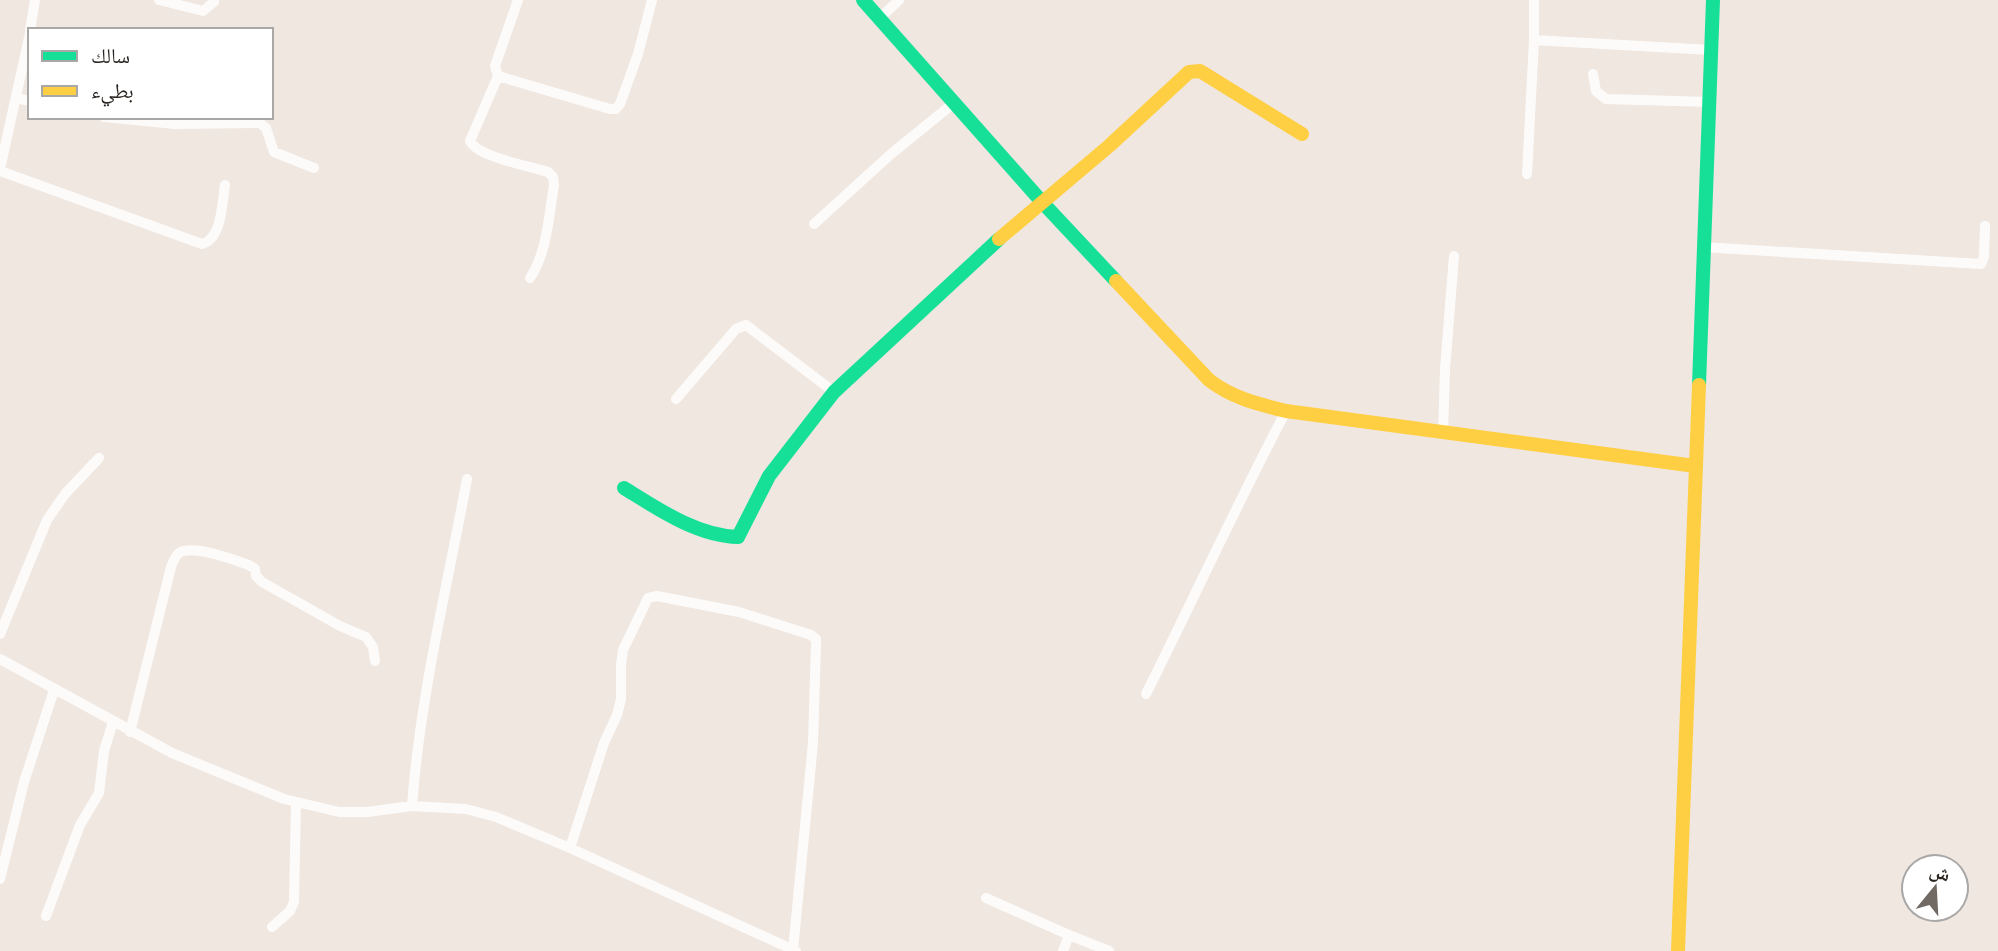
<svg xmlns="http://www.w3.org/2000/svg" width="1998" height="951" font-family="'IBM Plex Serif','Noto Naskh Arabic',serif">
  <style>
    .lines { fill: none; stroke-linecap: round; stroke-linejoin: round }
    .street { stroke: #fdfbfa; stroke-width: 10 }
    .fast { stroke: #16e098; stroke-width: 14 }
    .slow { stroke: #ffcf43; stroke-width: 14 }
  </style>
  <rect width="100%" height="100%" fill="#efe7e0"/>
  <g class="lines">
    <!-- street -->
    <path class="street" d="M159,0L203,11L214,2
      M518,0L495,66L498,76L470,141C477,157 530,166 548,172L553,177L554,185C549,215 547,253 530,278
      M1534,0V40L1711,50
      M880,18L899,0
      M30,30L35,0
      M1593,74L1596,91L1606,99L1709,102
      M498,76L610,109H616L620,104L638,54L652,0
      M16,98L30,101
      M104,117L175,124L260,123L266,128L274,152L314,168
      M0,169L30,33
      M0,171L202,244C222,239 222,203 225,185
      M1527,174L1534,40
      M814,224L891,154L955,102
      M1702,247L1981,264L1984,257L1985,226
      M676,399L736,329L746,325L834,392
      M1443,433L1445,369L1454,256
      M0,634L47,520L65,494L99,458
      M0,659L172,753L284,799L339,812H367L412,806L466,809L496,817L570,848L796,951
      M1146,694C1193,600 1237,504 1286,411
      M130,732L171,567C173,562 175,556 179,553C193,544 234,560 249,565L255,569L256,576L262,582L340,626L366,637L373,647L375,661
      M412,806C420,696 447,588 467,479
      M570,848L604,743L617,715L621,699V665L623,650L648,598L657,596L739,612L811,635L816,639V644L813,743L793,950
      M0,879L24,782L54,690
      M986,898L1069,935L1063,951
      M46,916L80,825L99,793L104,751L113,722
      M272,927L290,911L294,902L296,803
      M1069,935L1109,951"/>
    <!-- fast -->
    <path class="fast" d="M863,0L1042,202L1116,281
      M1699,385L1713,0
      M624,488C658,509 697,536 738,537L769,476L834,392L999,239"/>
    <!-- slow -->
    <path class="slow" d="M999,239L1109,146L1189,72L1200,71L1302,134
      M1116,281L1209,380C1232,398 1258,404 1286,411L1695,466
      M1678,951L1699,385"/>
  </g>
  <!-- legend -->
  <rect x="28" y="28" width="245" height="91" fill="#ffffff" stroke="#aaa8a6" stroke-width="2"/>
  <rect x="42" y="51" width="35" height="10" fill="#16e098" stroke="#aaa8a6" stroke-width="2"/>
  <text x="91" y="63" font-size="21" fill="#2b2521">سالك</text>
  <rect x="42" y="86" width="35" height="10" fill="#ffcf43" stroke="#aaa8a6" stroke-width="2"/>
  <text x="91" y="98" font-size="21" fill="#2b2521">بطيء</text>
  <!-- north arrow -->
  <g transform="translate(1935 888) rotate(18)"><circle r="33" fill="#ffffff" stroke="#aaa8a6" stroke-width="2"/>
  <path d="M0-5L12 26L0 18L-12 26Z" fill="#706964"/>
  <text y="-10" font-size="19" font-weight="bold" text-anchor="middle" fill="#2b2521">ش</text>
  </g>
</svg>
